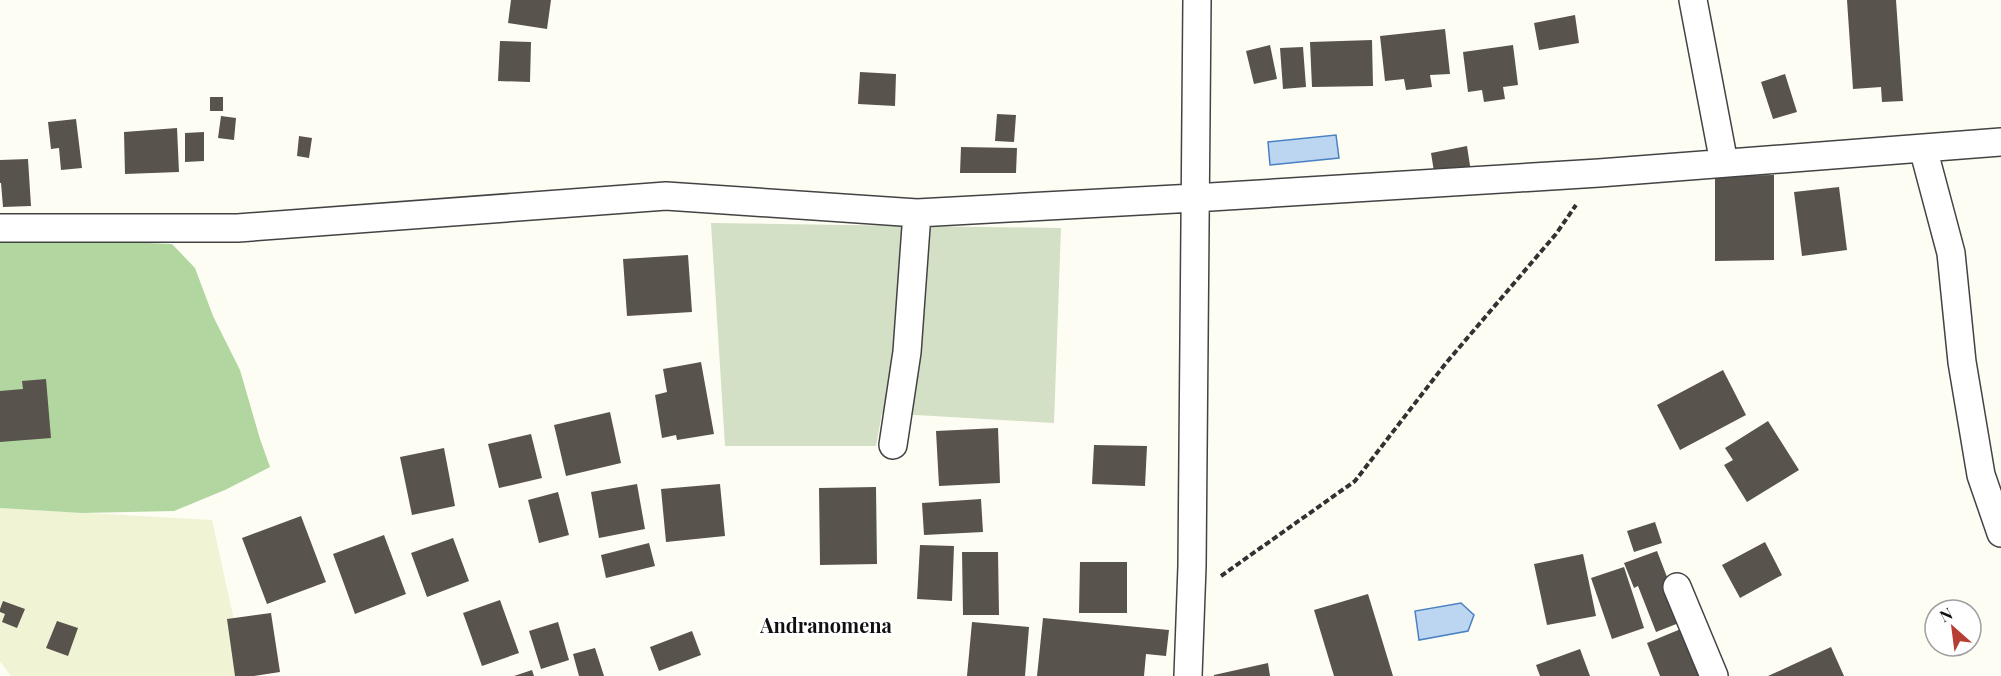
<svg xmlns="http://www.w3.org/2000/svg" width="2001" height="676" font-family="'Playfair Display',serif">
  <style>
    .farmland { fill: #f1f3d5 }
    .forest { fill: #b1d6a0 }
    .cemetery { fill: #d3e0c5 }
    .water { fill: #bcd6f2; stroke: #4981c3; stroke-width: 1.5 }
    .building { fill: #58534d }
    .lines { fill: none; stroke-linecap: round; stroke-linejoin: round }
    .minor-casing { stroke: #434343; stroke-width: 30 }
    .path { stroke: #323232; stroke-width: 4; stroke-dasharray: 6 3; stroke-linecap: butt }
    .minor { stroke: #fff; stroke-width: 27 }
    .labels { text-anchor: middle; stroke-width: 6; stroke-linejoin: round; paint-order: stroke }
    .neighbourhood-label { font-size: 20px; font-weight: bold; fill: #101010; stroke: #fff }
  </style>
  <rect width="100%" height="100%" fill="#fefdf4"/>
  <!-- farmland -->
  <path class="farmland" d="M0,508L212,520L239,643V676H11L0,661Z"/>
  <!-- forest -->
  <path class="forest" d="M0,237L172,244L195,268L213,316L240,370L260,439L270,467L225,490L174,511L82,513L0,508Z"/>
  <!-- cemetery -->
  <path class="cemetery" d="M711,223L1061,228L1054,423L882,413L876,446H725Z"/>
  <!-- water -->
  <path class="water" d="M1336,135L1339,158L1270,165L1268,142Z
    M1461,603L1474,615L1468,631L1419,640L1415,611Z"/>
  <!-- building -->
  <path class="building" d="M511,0H551L547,29L508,23Z
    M1847,0H1896L1903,101L1882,102L1881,87L1853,89Z
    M1575,15L1579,43L1539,50L1534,23Z
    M1445,29L1450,74L1430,75L1432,87L1406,90L1404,79L1385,81L1380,36Z
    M1372,40L1373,86L1312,87L1310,42Z
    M500,41L531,42L530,82L498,81Z
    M1270,45L1277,79L1254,84L1246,51Z
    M1513,45L1518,85L1503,87L1505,99L1484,102L1482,90L1468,92L1463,52Z
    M1303,47L1306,87L1283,89L1280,48Z
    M860,72L896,74L895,106L858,104Z
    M1785,74L1797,112L1773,119L1761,82Z
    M210,97H223V111H210Z
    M997,114L1016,115L1014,142L995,141Z
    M221,116L236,118L234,140L218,138Z
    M76,119L82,168L61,170L59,148L51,149L48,122Z
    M177,128L179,172L125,174L124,132Z
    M204,132V161L185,162V133Z
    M299,136L312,138L309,158L297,156Z
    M1467,146L1471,172L1435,178L1431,153Z
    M961,147L1017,148L1016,173H960Z
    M28,159L31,206L3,207L1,183H0V160Z
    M1774,175V260L1715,261V176Z
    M1839,187L1847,250L1802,256L1794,192Z
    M688,255L692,312L627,316L623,259Z
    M701,362L714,434L677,440L676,435L662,438L655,395L667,392L663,369Z
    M1723,370L1746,415L1680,450L1657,405Z
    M46,379L51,438L0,442V391L23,389L22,381Z
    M610,412L621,463L566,476L554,425Z
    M1768,421L1799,470L1747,502L1724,465L1733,460L1725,448Z
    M998,428L1000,483L939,486L936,431Z
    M531,434L542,478L499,488L488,444Z
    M1094,445L1147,446L1145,486L1092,484Z
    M444,448L455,506L412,515L400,457Z
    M637,484L645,529L599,538L591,492Z
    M720,484L725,536L666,542L661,489Z
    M876,487L877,564L820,565L819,488Z
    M558,492L569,535L539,543L528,500Z
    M981,499L983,532L924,535L922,503Z
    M301,516L326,582L267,604L242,538Z
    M1655,522L1662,543L1634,552L1627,531Z
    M384,535L406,594L355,614L333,554Z
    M453,538L469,581L427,597L411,553Z
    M1765,542L1782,575L1740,598L1722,565Z
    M649,543L655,566L606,578L601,555Z
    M920,545L954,546L952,601L917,599Z
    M1657,551L1684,621L1656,632L1638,586L1634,588L1624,563Z
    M962,552H998L999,615H963Z
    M1583,554L1596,616L1547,625L1534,564Z
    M1080,562H1127V613H1079Z
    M1624,567L1644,628L1612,639L1591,578Z
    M1368,594L1393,676H1334L1314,610Z
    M500,600L519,653L482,666L463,613Z
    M3,601L25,609L17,628L2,622L5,614L0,612V609Z
    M271,613L280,672L254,676H235L227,619Z
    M1043,618L1169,630L1166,656L1146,654L1144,676H1037Z
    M57,621L78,628L68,656L46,648Z
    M558,622L569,660L541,669L529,631Z
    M972,622L1029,627L1025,676H967Z
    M1688,626L1707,676H1660L1647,643Z
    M692,631L701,655L659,671L650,647Z
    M1831,647L1844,676H1768Z
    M595,648L604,676H579L573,654Z
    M1580,649L1590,676H1540L1536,665Z
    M1268,663L1270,676H1214V675Z
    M532,670L534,676H514Z"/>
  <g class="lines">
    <defs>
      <path id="minor" d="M1693,0L1724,163
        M1923,148L1951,253L1962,362L1981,475L2001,533
        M0,228H238L666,196L917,213L1194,198L1599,173L2001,142
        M893,445L907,352L917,213
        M1677,587L1714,676
        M1188,676L1192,566L1197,0"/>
    </defs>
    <!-- minor casing -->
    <use href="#minor" class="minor-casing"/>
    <!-- path -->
    <path class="path" d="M1221,576L1355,481L1446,363L1556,234L1576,205"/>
    <!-- minor -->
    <use href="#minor" class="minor"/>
  </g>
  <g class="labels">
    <!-- neighbourhood labels -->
    <g class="neighbourhood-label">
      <text x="826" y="633">Andranomena</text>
    </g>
  </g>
  <!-- north arrow -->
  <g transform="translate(1953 628) rotate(332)"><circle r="28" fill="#ffffff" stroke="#9f9f9f" stroke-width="1.5"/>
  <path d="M0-4.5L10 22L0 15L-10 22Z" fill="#b63e32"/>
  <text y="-9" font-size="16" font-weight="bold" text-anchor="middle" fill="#101010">N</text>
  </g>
</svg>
